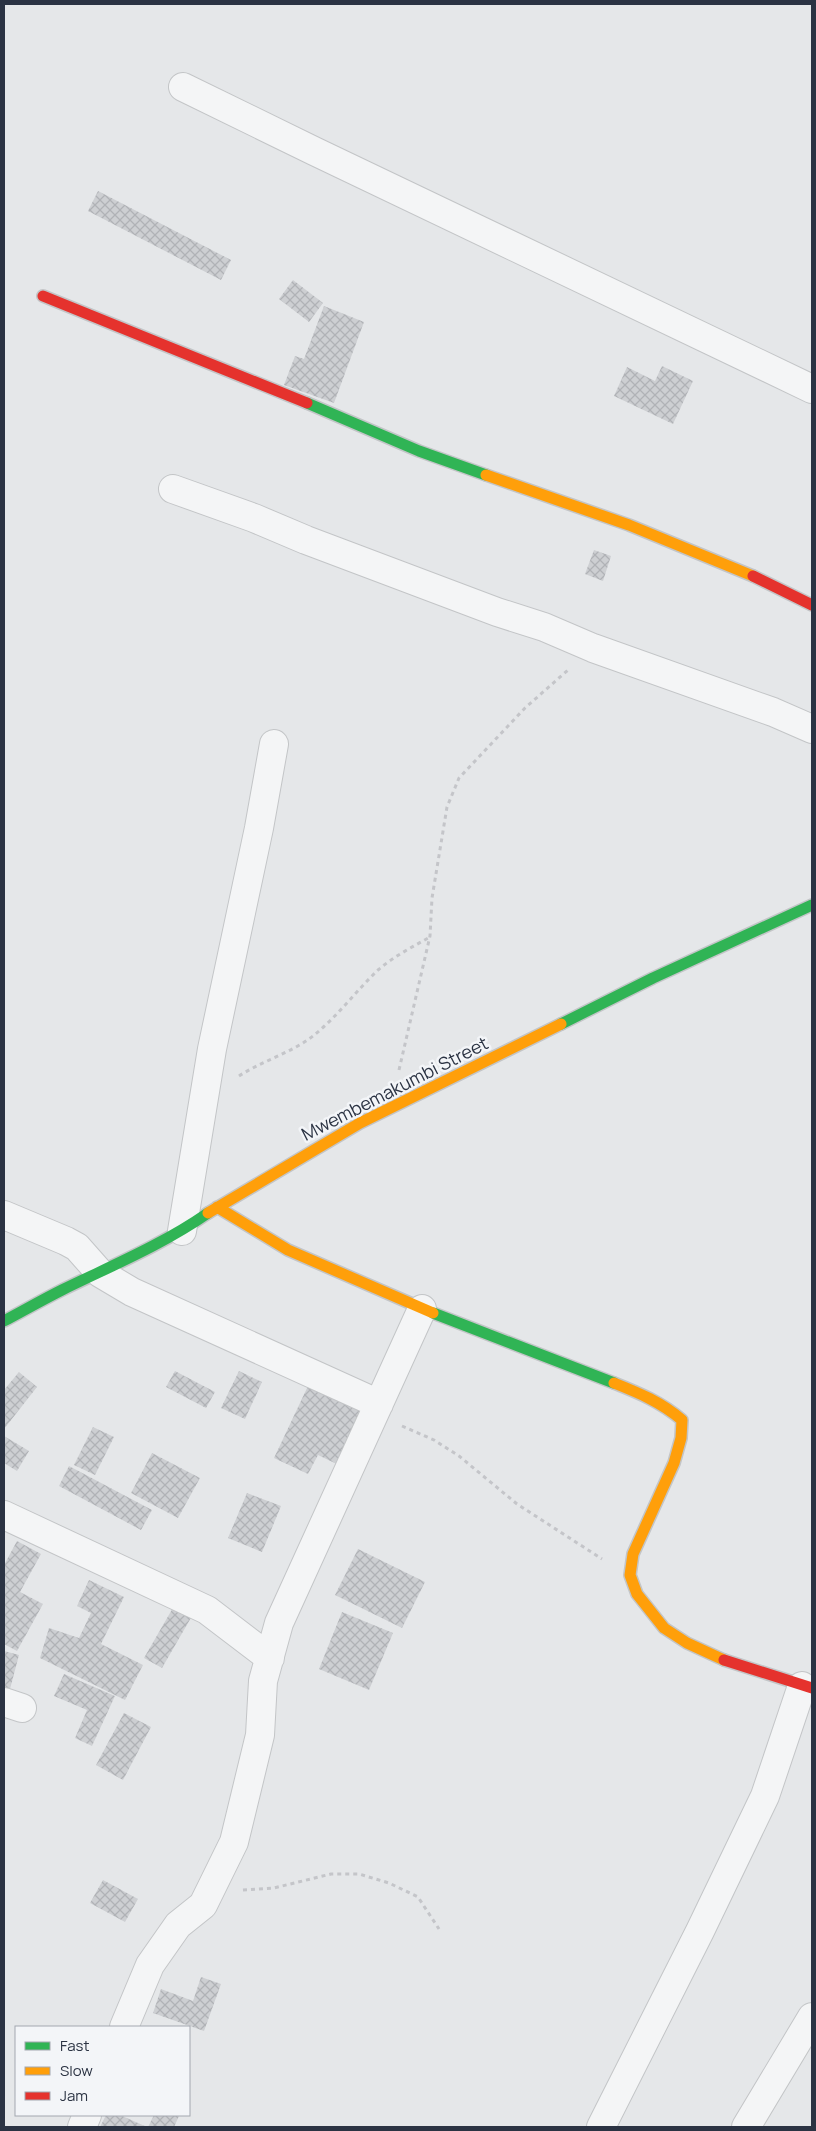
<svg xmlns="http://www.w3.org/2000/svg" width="816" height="2131" font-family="Manrope,sans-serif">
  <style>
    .building { fill: url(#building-cross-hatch) }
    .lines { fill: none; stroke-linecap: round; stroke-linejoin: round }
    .street-casing { stroke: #c3c5c7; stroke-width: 30 }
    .fast-casing { stroke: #c3c5c7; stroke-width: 14 }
    .slow-casing { stroke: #c3c5c7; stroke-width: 14 }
    .jam-casing { stroke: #c3c5c7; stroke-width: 14 }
    .path { stroke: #c4c5c9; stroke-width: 3; stroke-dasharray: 4 4; stroke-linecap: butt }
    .street { stroke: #f4f5f6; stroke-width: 28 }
    .fast { stroke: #30b455; stroke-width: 11 }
    .slow { stroke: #ff9f0a; stroke-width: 11 }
    .jam { stroke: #e5322d; stroke-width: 11 }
    .labels { text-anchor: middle; stroke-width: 5; stroke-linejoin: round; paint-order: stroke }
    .street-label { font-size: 18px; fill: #2b3343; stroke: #f3f5f8 }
  </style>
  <defs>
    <pattern id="building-cross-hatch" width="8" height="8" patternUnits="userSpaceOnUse" patternTransform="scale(1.25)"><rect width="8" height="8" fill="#cdcfd2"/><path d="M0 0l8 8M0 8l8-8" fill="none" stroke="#b0b2b6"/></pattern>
  </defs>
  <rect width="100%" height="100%" fill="#e5e7e9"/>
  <!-- building -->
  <path class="building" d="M98,191L231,260L221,280L88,211Z
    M293,280L323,303L309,322L279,299Z
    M324,306L364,322L334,403L284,385L295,356L304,359Z
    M662,366L693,381L673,424L614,396L627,367L655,381Z
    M594,550L611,556L603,581L585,574Z
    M175,1371L215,1392L206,1408L166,1387Z
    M239,1371L262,1382L245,1419L221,1408Z
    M19,1372L37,1387L4,1429V1390Z
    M308,1386L370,1416L345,1468L318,1455L308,1474L274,1458Z
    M93,1427L114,1437L95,1475L74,1465Z
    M4,1436L29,1451L17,1471L4,1463Z
    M152,1453L200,1478L178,1518L131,1493Z
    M69,1466L152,1510L141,1530L59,1486Z
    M247,1493L281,1506L262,1552L228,1538Z
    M17,1541L41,1554L20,1592L43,1604L17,1651L4,1644V1565Z
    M358,1549L425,1582L402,1628L335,1595Z
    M89,1580L124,1597L101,1644L143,1665L125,1700L40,1658L49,1628L79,1638L91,1613L77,1606Z
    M174,1606L192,1616L162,1668L144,1658Z
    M342,1612L393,1633L369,1690L319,1669Z
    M4,1651L19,1655L6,1704H4Z
    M64,1674L115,1696L92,1746L75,1738L87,1710L54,1696Z
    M124,1713L151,1727L123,1780L96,1765Z
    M103,1880L138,1899L125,1922L90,1903Z
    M201,1977L221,1984L204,2031L153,2013L161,1989L193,2001Z
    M106,2115H120L147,2127H100Z
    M154,2115H176L179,2116L174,2127H148Z"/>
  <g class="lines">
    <defs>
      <path id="street" d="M183,87L314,151L812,389
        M173,489L254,518L306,540L497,612L544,627L593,648L773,712L812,729
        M4,1215L66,1241L77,1247L100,1273L132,1292L379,1404
        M182,1231L212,1049L259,828L274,744
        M4,1515L207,1610L270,1658
        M4,1702L22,1708
        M124,2027L150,1965L178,1925L203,1905L234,1842L260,1735L263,1681L279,1623L422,1309
        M82,2127L87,2115
        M601,2127L700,1931L765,1796L802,1686
        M746,2127L812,2017"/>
      <path id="fast" d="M307,403L419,451L486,475
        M561,1024L653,978L812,905
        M433,1313L614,1383
        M4,1321C23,1311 42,1300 62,1290C111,1266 162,1245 208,1213"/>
      <path id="slow" d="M486,475L629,525L753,576
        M217,1207L288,1250L433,1313
        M208,1213L360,1123L561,1024
        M614,1383C639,1393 661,1402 682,1420L681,1438L674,1463L633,1554L630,1575L637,1594L664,1628L687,1643L724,1660"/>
      <path id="jam" d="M43,296L307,403
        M753,576L812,605
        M724,1660L812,1688"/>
    </defs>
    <!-- street casing -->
    <use href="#street" class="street-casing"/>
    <!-- fast casing -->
    <use href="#fast" class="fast-casing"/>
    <!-- slow casing -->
    <use href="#slow" class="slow-casing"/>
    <!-- jam casing -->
    <use href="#jam" class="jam-casing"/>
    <!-- path -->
    <path class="path" d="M399,1070L430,936L432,898L447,807L459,778L525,708L568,670
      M239,1076C262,1061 291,1053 313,1036C337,1017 356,991 378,970C393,957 412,947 430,937
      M402,1426L434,1440L459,1456L517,1504L602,1559
      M243,1890L274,1888L331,1874H359L389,1883L418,1897L439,1929"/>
    <!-- street -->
    <use href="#street" class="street"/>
    <!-- fast -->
    <use href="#fast" class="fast"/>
    <!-- slow -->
    <use href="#slow" class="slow"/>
    <!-- jam -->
    <use href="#jam" class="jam"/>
  </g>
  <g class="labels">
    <!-- street labels -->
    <g class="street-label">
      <text transform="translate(395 1089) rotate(-27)" y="6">Mwembemakumbi Street</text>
    </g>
  </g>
  <!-- border -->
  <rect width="816" height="2131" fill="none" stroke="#2b3343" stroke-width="10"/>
  <!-- legend -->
  <rect x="15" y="2026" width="175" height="90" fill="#f3f5f8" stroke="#a3a7b0"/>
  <rect x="25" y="2042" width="25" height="8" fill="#30b455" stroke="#a3a7b0"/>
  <text x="60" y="2051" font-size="15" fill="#2b3343">Fast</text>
  <rect x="25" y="2067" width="25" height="8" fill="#ff9f0a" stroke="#a3a7b0"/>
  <text x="60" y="2076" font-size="15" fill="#2b3343">Slow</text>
  <rect x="25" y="2092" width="25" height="8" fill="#e5322d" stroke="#a3a7b0"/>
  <text x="60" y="2101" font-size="15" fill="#2b3343">Jam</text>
</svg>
